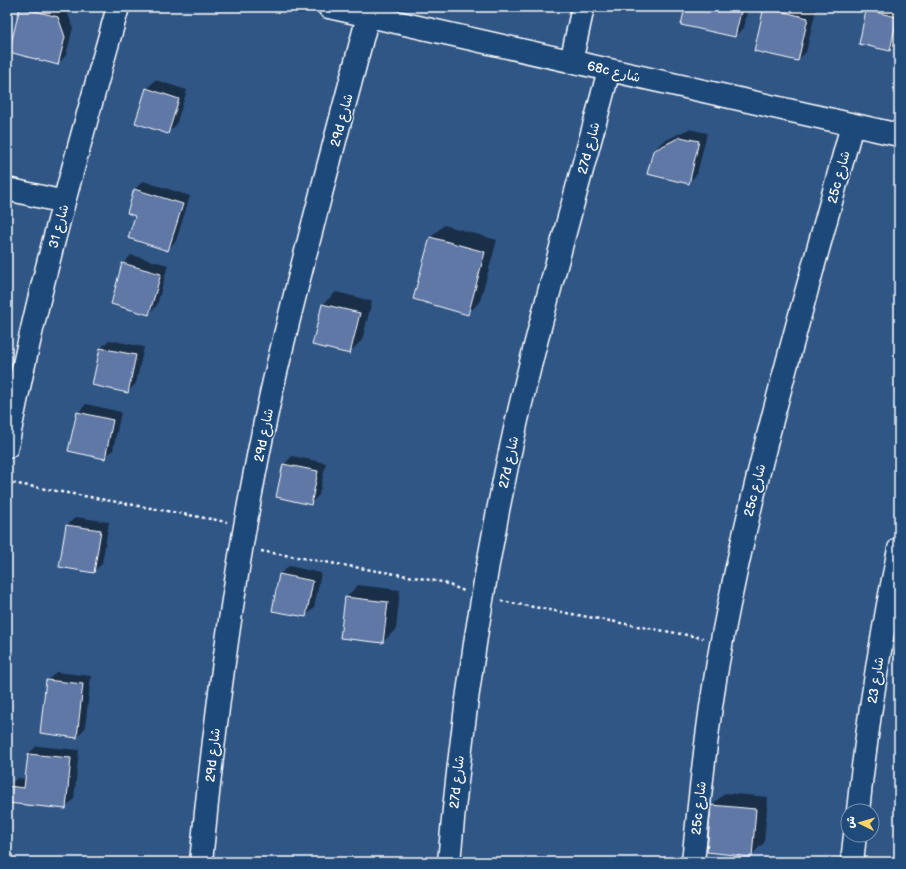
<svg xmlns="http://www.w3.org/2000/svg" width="906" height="869" font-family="'Balsamiq Sans','Playpen Sans Arabic',sans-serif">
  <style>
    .shadow { fill: #0007 }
    .building { fill: #5f78a6; stroke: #fff }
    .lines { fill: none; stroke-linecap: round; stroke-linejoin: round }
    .minor-casing { stroke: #fff; stroke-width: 25 }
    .path { stroke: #fff; stroke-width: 2.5; stroke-dasharray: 3 3; stroke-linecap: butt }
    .minor { stroke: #1f4a7a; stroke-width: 22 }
    .labels { text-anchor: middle; stroke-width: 3; stroke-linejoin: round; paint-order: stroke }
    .street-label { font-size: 13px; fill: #fff; stroke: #1f4a7a }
  </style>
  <rect width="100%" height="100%" fill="#305686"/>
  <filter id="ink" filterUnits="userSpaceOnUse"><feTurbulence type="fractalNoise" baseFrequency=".025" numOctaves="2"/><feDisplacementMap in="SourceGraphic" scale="8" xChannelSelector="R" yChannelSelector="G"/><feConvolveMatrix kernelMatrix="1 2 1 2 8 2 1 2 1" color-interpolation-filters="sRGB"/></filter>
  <g filter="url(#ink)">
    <!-- shadow -->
    <path class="shadow" d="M22,7L66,8L73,28L66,55L58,64Z
      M686,7H748L744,28L735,36Z
      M766,7H805L816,10L806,52L798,60Z
      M871,7L899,8L898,41L890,50L867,11Z
      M155,80L187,90L176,125L167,133L147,89Z
      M689,129L707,133L697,174L688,183L654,151L662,142Z
      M143,181L190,196L176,241L168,249L137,215L135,189Z
      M444,225L497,240L480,301L468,314L414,299L431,237Z
      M131,255L168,265L157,305L149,314L123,264Z
      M336,292L372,301L362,340L349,353L323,304Z
      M109,340L144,347L136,383L128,392L93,384L101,348Z
      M86,404L121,412L113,450L104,458L78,413Z
      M292,456L326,463L319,495L311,503L284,465Z
      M76,517L109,522L102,564L93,572L61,566L67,525Z
      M289,566L321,573L314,608L305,616L280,574Z
      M358,585L400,590L396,629L383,642L341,637L346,597Z
      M56,672L91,676L85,728L77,737L47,681Z
      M37,746L79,750L74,799L65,808L9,786L17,778L26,779L28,754Z
      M725,793L768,797L764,843L751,855L712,805Z"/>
    <!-- building -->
    <path class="building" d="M20,7L58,17L65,37L58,65L9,52Z
      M685,7H742L735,37L681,25Z
      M764,7L808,18L798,61L754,51Z
      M866,10L897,17L890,51L859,44Z
      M146,88L179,99L168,134L135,123Z
      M680,137L699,141L689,184L647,174L653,151Z
      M134,189L183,204L168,251L128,238L135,216L127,213Z
      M430,237L485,252L468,315L413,299Z
      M122,263L161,274L149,315L111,304Z
      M322,304L360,313L350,354L312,345Z
      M100,348L136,355L128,393L92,385Z
      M77,412L113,420L105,459L68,451Z
      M283,464L318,471L311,505L276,497Z
      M66,525L101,530L94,573L59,567Z
      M279,574L313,581L306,617L272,611Z
      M345,597L388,602L383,643L340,638Z
      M46,680L83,684L77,738L40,733Z
      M28,754L71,758L66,809L7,803L8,786L24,788Z
      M711,805L756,809L752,857L707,852Z"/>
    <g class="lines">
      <defs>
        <path id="minor" d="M329,7L899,135
          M571,62L583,7
          M7,189L64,202
          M7,447C35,298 77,153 118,7
          M858,811C867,723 881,636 899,549
          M201,862C216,705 237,548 271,394C300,267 335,142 368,16
          M449,862C462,713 484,566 517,420C544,303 578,187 609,70
          M693,862C701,788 708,713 722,640C755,466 806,296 852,125
          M852,862L855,835"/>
      </defs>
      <!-- minor casing -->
      <use href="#minor" class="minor-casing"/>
      <!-- path -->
      <path class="path" d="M7,482L227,522
        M261,551L442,582L464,591
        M501,601L703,638"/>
      <!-- minor -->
      <use href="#minor" class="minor"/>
    </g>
  </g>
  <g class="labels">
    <!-- street labels -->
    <g class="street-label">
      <text transform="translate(614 71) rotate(13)" y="5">68c شارع</text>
      <text transform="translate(341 120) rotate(-75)" y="5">29d شارع</text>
      <text transform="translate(588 148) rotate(-75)" y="5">27d شارع</text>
      <text transform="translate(838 177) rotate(-75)" y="5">25c شارع</text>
      <text transform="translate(58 226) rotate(-75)" y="5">شارع 31</text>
      <text transform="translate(263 435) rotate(-79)" y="5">29d شارع</text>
      <text transform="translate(508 462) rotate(-78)" y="5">27d شارع</text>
      <text transform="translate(754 490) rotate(-76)" y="5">25c شارع</text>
      <text transform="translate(875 680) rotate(-81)" y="5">شارع 23</text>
      <text transform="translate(212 755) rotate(-84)" y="5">29d شارع</text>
      <text transform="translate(456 782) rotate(-84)" y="5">27d شارع</text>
      <text transform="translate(698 808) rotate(-84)" y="5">25c شارع</text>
    </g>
  </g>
  <!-- margin -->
  <rect width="906" height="869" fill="none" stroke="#1f4a7a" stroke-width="24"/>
  <rect x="12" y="12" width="882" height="845" fill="none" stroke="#fff" stroke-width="1.5" filter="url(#ink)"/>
  <!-- north arrow -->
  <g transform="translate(860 823) rotate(275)"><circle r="19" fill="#1f4a7a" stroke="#7992af"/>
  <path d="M0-3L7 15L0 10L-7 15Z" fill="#ffd166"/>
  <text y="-6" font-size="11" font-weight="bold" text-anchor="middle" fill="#ffffff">ش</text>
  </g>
</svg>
